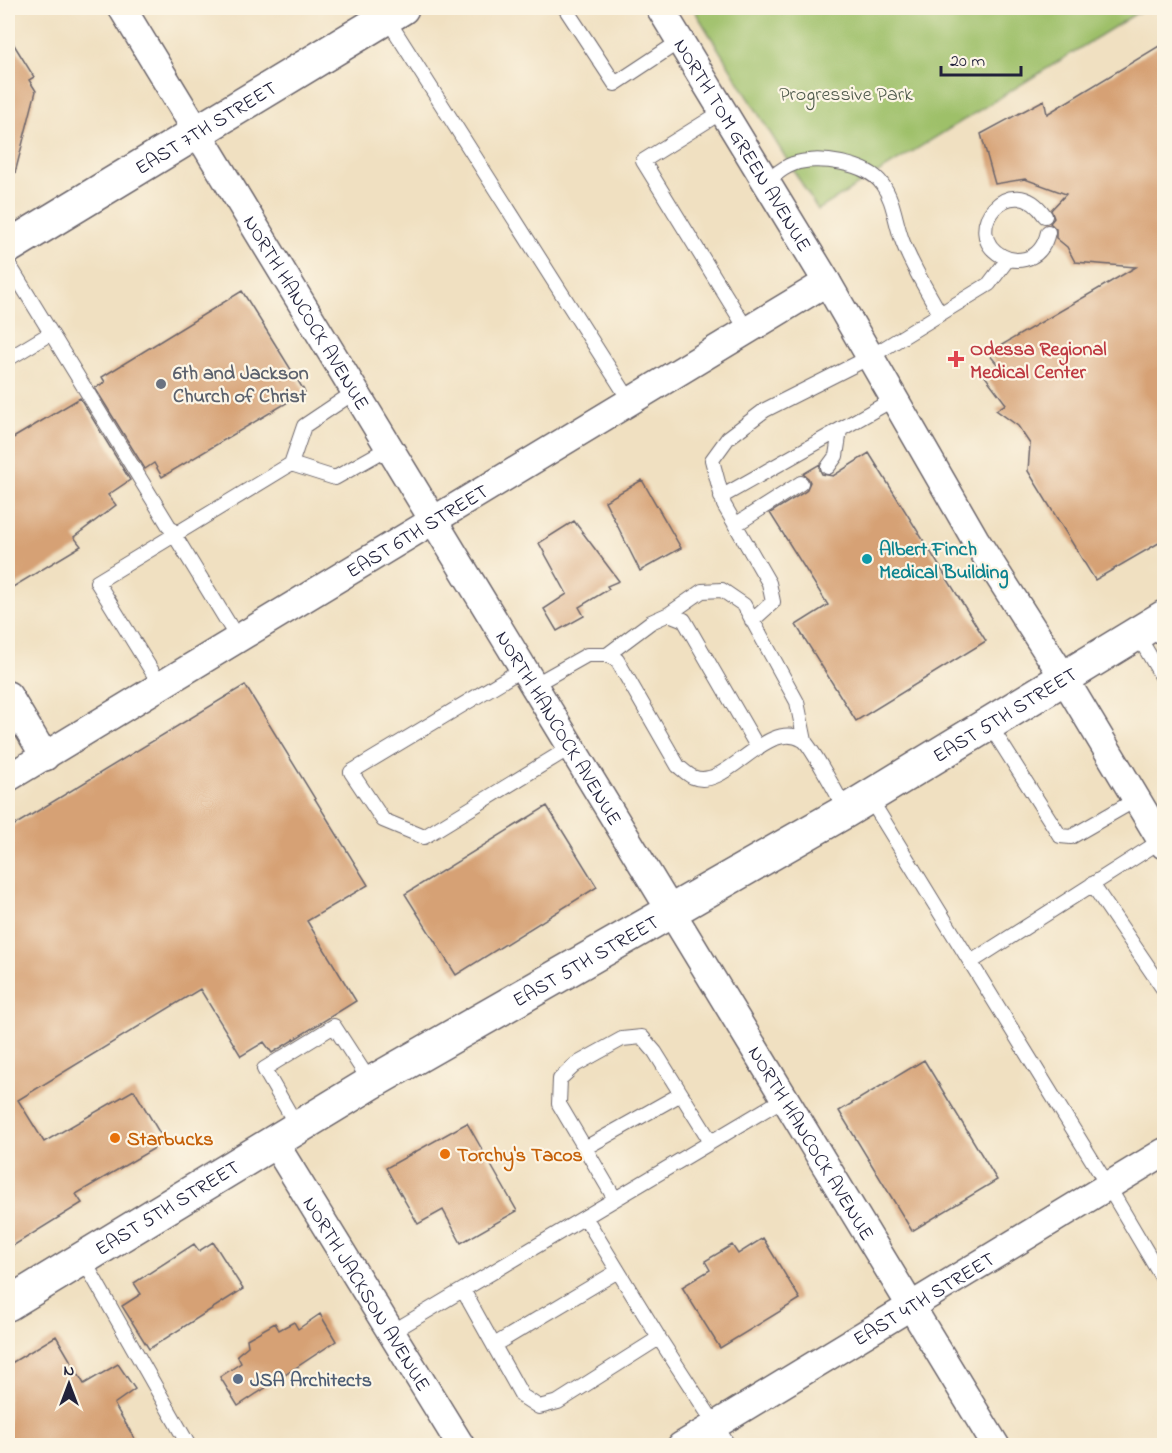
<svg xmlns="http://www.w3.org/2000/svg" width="1172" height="1453" font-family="'Indie Flower',sans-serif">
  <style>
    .green { fill: #9ec069; stroke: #607152; stroke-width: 1.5 }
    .building { fill: #d6a175 }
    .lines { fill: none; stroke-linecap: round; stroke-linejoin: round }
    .service-casing { stroke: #6a646a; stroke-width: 16 }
    .minor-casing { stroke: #6a646a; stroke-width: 30 }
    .tertiary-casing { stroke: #6a646a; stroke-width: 36 }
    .service { stroke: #fff; stroke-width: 14 }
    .minor { stroke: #fff; stroke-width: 27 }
    .tertiary { stroke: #fff; stroke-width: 33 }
    .health-dot { fill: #e0444e; stroke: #fcf5e5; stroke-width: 2 }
    .worship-dot { fill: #6b7280; stroke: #fcf5e5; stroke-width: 2 }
    .culture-dot { fill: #0f9aa8; stroke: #fcf5e5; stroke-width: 2 }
    .food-dot { fill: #e8710a; stroke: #fcf5e5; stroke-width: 2 }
    .service-dot { fill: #5c6f8a; stroke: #fcf5e5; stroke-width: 2 }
    .labels { text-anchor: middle; stroke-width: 4.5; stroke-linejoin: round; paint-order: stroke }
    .park-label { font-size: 20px; fill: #4d594b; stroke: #fcf5e5 }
    .street-label { font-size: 20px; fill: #22223b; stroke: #fcf5e5 }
    .health-label { font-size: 20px; font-weight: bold; fill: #be3a42; stroke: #fcf5e5; text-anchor: start }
    .worship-label { font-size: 20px; font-weight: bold; fill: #5b616d; stroke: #fcf5e5; text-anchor: start }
    .culture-label { font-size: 20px; font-weight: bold; fill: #0d838f; stroke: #fcf5e5; text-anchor: start }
    .food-label { font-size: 20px; font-weight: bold; fill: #c56008; stroke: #fcf5e5; text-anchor: start }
    .service-label { font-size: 20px; font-weight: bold; fill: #4e5e75; stroke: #fcf5e5; text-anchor: start }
  </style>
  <rect width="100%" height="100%" fill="#fcf5e5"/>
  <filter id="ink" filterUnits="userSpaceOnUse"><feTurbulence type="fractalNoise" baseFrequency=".0167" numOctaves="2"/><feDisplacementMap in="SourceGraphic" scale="12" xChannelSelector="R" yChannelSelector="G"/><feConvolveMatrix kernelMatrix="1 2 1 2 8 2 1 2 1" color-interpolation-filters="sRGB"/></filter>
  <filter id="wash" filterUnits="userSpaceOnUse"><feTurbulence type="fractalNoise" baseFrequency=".008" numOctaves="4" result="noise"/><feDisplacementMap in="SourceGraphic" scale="24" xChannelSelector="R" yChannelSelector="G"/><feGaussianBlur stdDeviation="1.35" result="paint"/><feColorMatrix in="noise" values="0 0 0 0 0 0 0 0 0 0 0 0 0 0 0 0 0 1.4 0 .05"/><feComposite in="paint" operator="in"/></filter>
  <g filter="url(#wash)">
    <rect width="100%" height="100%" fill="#f0e0c1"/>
    <!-- green -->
    <path class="green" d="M693,8H1145L818,210Z"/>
    <g id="blocks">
      <!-- building -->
      <path class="building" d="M8,35L34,77L29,80L36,91L15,173H8Z
        M1164,43V540L1095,580L1028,471L1030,444L1018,426L996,410L1006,404L984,375L998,365L988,353L1136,267L1075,262L1067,247L1056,238V229L1050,223L1054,218L1051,210L1066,194L1025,179L995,184L981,134L1044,100L1047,114Z
        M242,291L305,392L162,477L154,463L145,469L95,388L105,382L102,377Z
        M80,398L130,480L108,495L116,505L74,537L81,546L8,590V441Z
        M869,453L986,641L856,721L796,625L828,605L770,513L806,491L810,482L808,478L803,474L820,464V470L822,474L833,476Z
        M642,480L681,548L640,571L605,501Z
        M574,521L619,581L607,586L609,589L579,607L584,616L557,631L544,609L567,594L539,543Z
        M245,685L368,885L307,921L356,1001L272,1053L264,1042L241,1056L200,989L18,1100L44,1142L134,1090L165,1142L76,1194L82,1203L8,1249V829Z
        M547,806L597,887L456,975L405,894Z
        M924,1060L997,1180L912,1231L839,1111Z
        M467,1123L517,1211L461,1243L443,1210L418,1224L386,1168Z
        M763,1238L800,1299L720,1348L682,1287L710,1270L705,1261L732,1245L738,1254Z
        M213,1242L243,1289L149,1349L122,1306L141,1294L134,1283L194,1244L199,1251Z
        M320,1314L336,1341L238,1406L220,1377L241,1363L237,1355L248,1346L247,1339L275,1323L279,1330L294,1322L298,1329Z
        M56,1336L84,1384L118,1364L135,1389L114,1404L139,1446H8V1365Z"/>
    </g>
  </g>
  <g filter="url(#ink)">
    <use href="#blocks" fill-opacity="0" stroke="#6a646a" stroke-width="1.5"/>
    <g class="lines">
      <defs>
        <path id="service" d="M565,8L615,84L680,41
          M386,17L630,401
          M723,111L643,161L747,330
          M766,182C774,176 783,167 793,164C816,155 868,163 882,184C894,200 895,222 902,240C911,265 927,290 940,314
          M1045,216C1011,166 958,232 1002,256C1009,260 1017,261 1025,259C1038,256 1045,245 1048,232
          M8,263L51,333
          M8,359L51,333L238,639
          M291,464L335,478L390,447
          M828,467L836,456L840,430
          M721,497L894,399
          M735,525L801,483
          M669,614L702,591L722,590L744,605L797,702L805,741
          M752,621L773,602L769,583L724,505L712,460L728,438L765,410L870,357L989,284L1008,259
          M1137,634L1164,680
          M607,655L651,622L669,614L684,620L758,748
          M524,668L351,772L383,820L424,837L571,747
          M534,685L587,655H607L617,660L678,766C682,769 688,775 693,777C726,792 766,717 803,740C810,744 840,799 846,811
          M161,686L97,582L291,464L304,426L356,391
          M989,724L1060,836L1071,837L1137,799
          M869,797L1108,1186L1164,1281
          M1092,884L1164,990
          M971,962L1162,840
          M298,1128L264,1069L334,1026L371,1083
          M585,1148L681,1094
          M615,1199L559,1104L560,1079L575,1065L622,1039L642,1037L655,1052L711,1142
          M585,1217L659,1338L729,1446
          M83,1259L189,1446
          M463,1290L522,1396L539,1407L558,1402L659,1338
          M392,1332L785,1098
          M494,1345L618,1271"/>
        <g id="minor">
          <path id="s1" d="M122,8L996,1446"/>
          <path id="s2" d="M660,8L827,282L975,539L1064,678L1164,845"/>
          <path d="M8,695L45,757"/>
          <path id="s3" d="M8,778L827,282"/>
          <path id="s4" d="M274,1142L461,1446"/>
          <path id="s5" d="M681,1446L1164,1152"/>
        </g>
        <g id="tertiary">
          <path id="s6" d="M8,247L402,8"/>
          <path id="s7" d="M8,1304L371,1083L846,811L1164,617"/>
        </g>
      </defs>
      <!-- service casing -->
      <use href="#service" class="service-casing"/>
      <!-- minor casing -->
      <use href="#minor" class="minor-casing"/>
      <!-- tertiary casing -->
      <use href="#tertiary" class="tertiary-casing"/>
      <!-- service -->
      <use href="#service" class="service"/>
      <!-- minor -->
      <use href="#minor" class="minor"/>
      <!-- tertiary -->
      <use href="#tertiary" class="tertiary"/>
    </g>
  </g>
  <!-- markers -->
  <path class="health-dot" d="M953 350h6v6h6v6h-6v6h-6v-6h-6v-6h6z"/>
  <circle class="worship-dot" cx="161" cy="384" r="6"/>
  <circle class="culture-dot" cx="867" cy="559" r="6"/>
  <g class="food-dot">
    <circle cx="115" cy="1138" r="6"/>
    <circle cx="445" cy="1154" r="6"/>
  </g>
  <circle class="service-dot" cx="238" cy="1379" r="6"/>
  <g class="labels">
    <!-- park labels -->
    <g class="park-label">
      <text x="846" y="100">Progressive Park</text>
    </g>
    <!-- street labels -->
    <g class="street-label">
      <text dy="7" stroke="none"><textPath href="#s6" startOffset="231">EAST 7TH STREET</textPath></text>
      <text dy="7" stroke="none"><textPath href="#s2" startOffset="160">NORTH TOM GREEN AVENUE</textPath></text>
      <text dy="7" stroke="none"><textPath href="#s1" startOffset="356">NORTH HANCOCK AVENUE</textPath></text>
      <text dy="7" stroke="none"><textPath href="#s3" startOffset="478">EAST 6TH STREET</textPath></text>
      <text dy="7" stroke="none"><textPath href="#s7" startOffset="1158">EAST 5TH STREET</textPath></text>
      <text dy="7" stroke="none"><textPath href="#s1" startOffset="842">NORTH HANCOCK AVENUE</textPath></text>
      <text dy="7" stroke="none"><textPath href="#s7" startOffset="672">EAST 5TH STREET</textPath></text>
      <text dy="7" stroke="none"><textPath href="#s1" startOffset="1328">NORTH HANCOCK AVENUE</textPath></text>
      <text dy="7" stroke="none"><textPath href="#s7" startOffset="186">EAST 5TH STREET</textPath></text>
      <text dy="7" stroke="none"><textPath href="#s4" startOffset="178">NORTH JACKSON AVENUE</textPath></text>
      <text dy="7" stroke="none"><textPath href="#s5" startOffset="284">EAST 4TH STREET</textPath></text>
    </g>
    <!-- health labels -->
    <g class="health-label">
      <text x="970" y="355">Odessa Regional<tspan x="970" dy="23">Medical Center</tspan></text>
    </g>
    <!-- worship labels -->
    <g class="worship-label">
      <text x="173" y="379">6th and Jackson<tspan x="173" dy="23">Church of Christ</tspan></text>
    </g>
    <!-- culture labels -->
    <g class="culture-label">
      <text x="879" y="555">Albert Finch<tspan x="879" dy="23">Medical Building</tspan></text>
    </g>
    <!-- food labels -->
    <g class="food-label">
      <text x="127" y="1145">Starbucks</text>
      <text x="457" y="1161">Torchy's Tacos</text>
    </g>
    <!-- service labels -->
    <g class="service-label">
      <text x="250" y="1386">JSA Architects</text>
    </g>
  </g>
  <!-- margin -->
  <rect width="1172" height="1453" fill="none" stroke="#fcf5e5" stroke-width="30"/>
  <!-- north arrow -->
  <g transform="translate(69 1384)" stroke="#fcf5e5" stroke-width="4.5" paint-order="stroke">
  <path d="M0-4.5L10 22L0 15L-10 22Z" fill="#22223b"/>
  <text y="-9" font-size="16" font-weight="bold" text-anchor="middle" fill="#22223b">N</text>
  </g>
  <!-- scale -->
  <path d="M941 66v9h80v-9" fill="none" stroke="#22223b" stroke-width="3"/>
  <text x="950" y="66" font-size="18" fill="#22223b" stroke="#fcf5e5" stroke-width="4.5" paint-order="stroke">20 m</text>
</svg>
